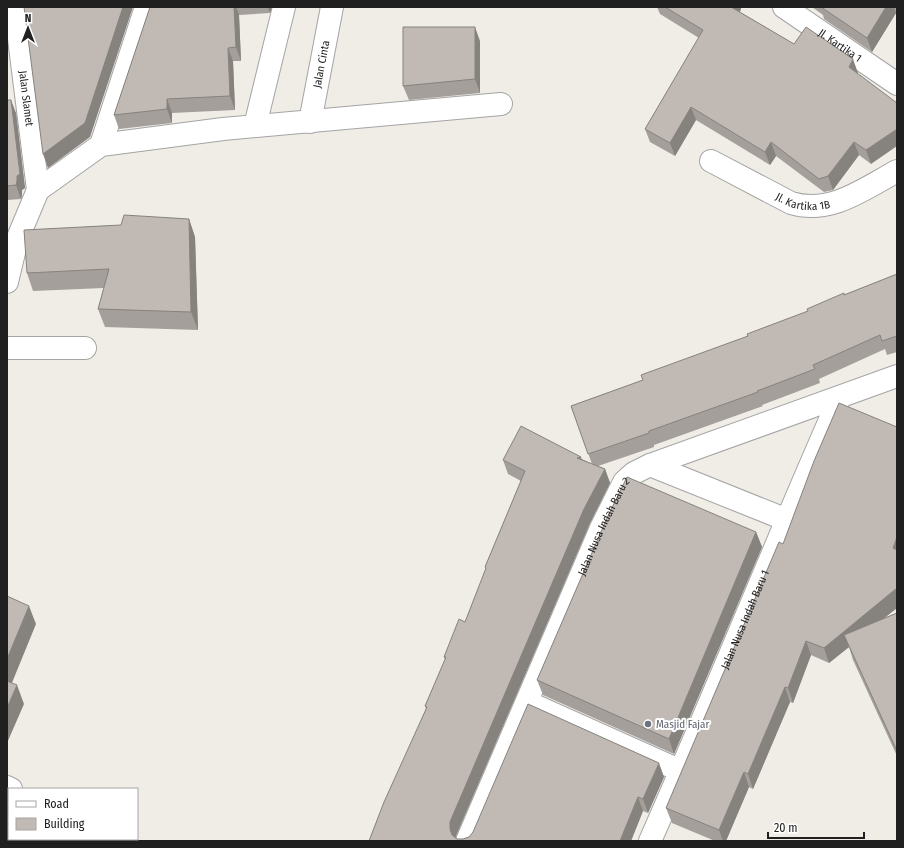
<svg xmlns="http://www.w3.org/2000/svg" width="904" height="848" font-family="'Fira Sans Condensed',sans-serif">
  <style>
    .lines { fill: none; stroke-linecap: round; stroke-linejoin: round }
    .minor-casing { stroke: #a4a4a4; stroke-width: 24 }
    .minor { stroke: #fff; stroke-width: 22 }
    .wall { fill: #a59f9b }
    .shaded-wall { fill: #86827e }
    .building { fill: #c0b9b4; stroke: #86827e }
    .worship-dot { fill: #6b7280; stroke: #fff; stroke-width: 1.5 }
    .labels { text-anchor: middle; stroke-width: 4; stroke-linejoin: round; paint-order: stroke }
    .street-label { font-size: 11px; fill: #202020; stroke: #fff }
    .worship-label { font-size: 11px; fill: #5b616d; stroke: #fff; text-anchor: start }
  </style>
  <rect width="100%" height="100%" fill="#f0ede7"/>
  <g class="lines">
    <defs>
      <g id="minor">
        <path id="s1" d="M15,7L38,190"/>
        <path id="s2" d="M784,7L897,84"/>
        <path id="s3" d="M310,122L332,7"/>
        <path d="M255,126L284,7"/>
        <path d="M101,145L146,7"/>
        <path id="s4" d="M711,161L791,203C830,215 864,189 897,171"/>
        <path d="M7,282L17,240L38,190L101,145L223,129L501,104"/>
        <path d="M7,348H85"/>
        <path d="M650,465L787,520"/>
        <path d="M527,702L681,771"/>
        <path d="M7,787L11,789"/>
        <path d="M118,839L122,841"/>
        <path id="s5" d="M467,841L601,528L624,482L634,473L650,465L897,376"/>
        <path id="s6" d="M650,841C715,694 775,544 840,397"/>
      </g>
    </defs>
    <!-- minor casing -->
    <use href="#minor" class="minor-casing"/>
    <!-- minor -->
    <use href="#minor" class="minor"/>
  </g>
  <!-- wall -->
  <path class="wall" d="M150,7H272L270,13L239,15L241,61H233L235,110L172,113V123L119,129L114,115Z
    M657,7H741V9L740,12L794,44L858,73V74L871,164L859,155L833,190L824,192L776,156L770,165L696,120L675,156L650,142L645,129L699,38L660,14Z
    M812,7H897V14L896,13L872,52L824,19L823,15Z
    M480,41V93L409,100L403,86Z
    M7,100L16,113L25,188L22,190V195L21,199L7,200Z
    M189,219L195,237L198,330L105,327L98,309L104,288L33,291L27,273L121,225Z
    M897,274V352L887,355L885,349L819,379L820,383L762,405L763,406L654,445V447L598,466L605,469L610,483L590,523L455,837L457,839H463L664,777L648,813L643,811L631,841H369L426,709L425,706L445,660L444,657L465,622L486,570L485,567L521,481L508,474L503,460L581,457L582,459L592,464L571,406L643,380L748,336L808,311L844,295Z
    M897,427V608L884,618L897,613V756L853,660L849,647L829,663L811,655L793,703L790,702L753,789L749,787L726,841H715L672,823L666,808L783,544Z
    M756,532L762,547L674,754L543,695L537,680Z"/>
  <!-- shaded-wall -->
  <path class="shaded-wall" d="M123,7H133L90,137L48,168L43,154Z
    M234,7H236L239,15L241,61L236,47Z
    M268,7H272L270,13Z
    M730,7H741V9L735,20Z
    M886,7H894L896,13L872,52L867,38Z
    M475,27L480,41V93L475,79Z
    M228,48L233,61L235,110L230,96Z
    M853,59L858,73L853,80L849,67Z
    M167,99L172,113V123L167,109Z
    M11,100L16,113L25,188L22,190V195L21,199L16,185Z
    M691,107L696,120L675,156L670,143Z
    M897,129V146L871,164L866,150Z
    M771,142L776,156L770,165L765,152Z
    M854,142L859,155L833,190L828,176Z
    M189,219L195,237L198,330L191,312Z
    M605,469L610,483L590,523L456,836L455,841L450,829V822L584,509Z
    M756,532L762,547L674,754L669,739Z
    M897,537V560L893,548Z
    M897,588V608L849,646L844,635L849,647L829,663L824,648Z
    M29,606L36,624L7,695V659Z
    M806,641L811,655L793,703L788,688Z
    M17,685L24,704L7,743V708Z
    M785,687L790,702L753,789L748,774Z
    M659,763L664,777L648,813L643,799Z
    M744,772L749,787L726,841H723L719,830Z
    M638,797L643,811L631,841H620Z"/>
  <!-- building -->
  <path class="building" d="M24,7H123L85,123L43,154Z
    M150,7H234L236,47L228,48L230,96L167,99V109L114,115Z
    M665,7H731L794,44L806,27L853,59L849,67L897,103V129L866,150L854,142L828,176L819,179L771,142L765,152L691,107L670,143L645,129L703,30Z
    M821,7H886L867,38Z
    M403,27H475V79L403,86Z
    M7,100H11L20,174L17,176V181L16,185L7,186Z
    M124,215L189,219L191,312L98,309L109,269L27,273L24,230L121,225Z
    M897,274V336L882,341L880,335L813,365L815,369L757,391L758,392L649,431V433L588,454L571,406L643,380L641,375L748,336L747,334L808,311L807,309L844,293V295Z
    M839,403L897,427V537L893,548L897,550V588L824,648L806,641L788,688L785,687L748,774L744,772L719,830L666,808L779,542L783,544L814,461Z
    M521,426L581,457L577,458L605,469L584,509L450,822V829L452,835L457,839H463L469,837L473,832L528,704L659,763L643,799L638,797L620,841H369L384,802L427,707L425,706L446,657H444L459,619L465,622L486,568L485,567L525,471L503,460Z
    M627,477L756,532L669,739L537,680L607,518Z
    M7,596L29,606L7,659Z
    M897,613V751L844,635Z
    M7,681L17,685L7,708Z"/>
  <!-- markers -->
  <circle class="worship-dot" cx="648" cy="724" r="4"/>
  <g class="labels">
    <!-- street labels -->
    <g class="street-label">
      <text dy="4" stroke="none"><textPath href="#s2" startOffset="68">Jl. Kartika 1</textPath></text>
      <text dy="4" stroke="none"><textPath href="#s3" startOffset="59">Jalan Cinta</textPath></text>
      <text dy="4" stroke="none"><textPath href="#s1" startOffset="92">Jalan Slamet</textPath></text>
      <text dy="4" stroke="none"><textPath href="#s4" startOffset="102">Jl. Kartika 1B</textPath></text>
      <text dy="4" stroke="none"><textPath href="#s5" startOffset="343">Jalan Nusa Indah Baru 2</textPath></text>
      <text dy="4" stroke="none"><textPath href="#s6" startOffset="241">Jalan Nusa Indah Baru 1</textPath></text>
    </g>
    <!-- worship labels -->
    <g class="worship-label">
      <text x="656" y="728">Masjid Fajar</text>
    </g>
  </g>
  <!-- border -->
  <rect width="904" height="848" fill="none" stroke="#202020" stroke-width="16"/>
  <!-- legend -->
  <rect x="8" y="788" width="130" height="52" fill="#ffffff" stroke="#a6a6a6"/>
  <rect x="16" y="801" width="20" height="6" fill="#ffffff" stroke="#a6a6a6"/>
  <text x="44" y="808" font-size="12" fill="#202020">Road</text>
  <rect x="16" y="818" width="20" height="12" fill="#c0b9b4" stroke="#a6a6a6"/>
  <text x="44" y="828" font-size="12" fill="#202020">Building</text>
  <!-- north arrow -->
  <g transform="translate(28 28)" stroke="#ffffff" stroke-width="3" paint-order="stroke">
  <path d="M0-3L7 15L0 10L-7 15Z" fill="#202020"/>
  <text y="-6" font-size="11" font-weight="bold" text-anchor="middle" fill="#202020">N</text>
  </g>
  <!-- scale -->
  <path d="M768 832v6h96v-6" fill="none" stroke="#202020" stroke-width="2"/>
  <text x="774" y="832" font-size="12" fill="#202020" stroke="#ffffff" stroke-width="3" paint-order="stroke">20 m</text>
</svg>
